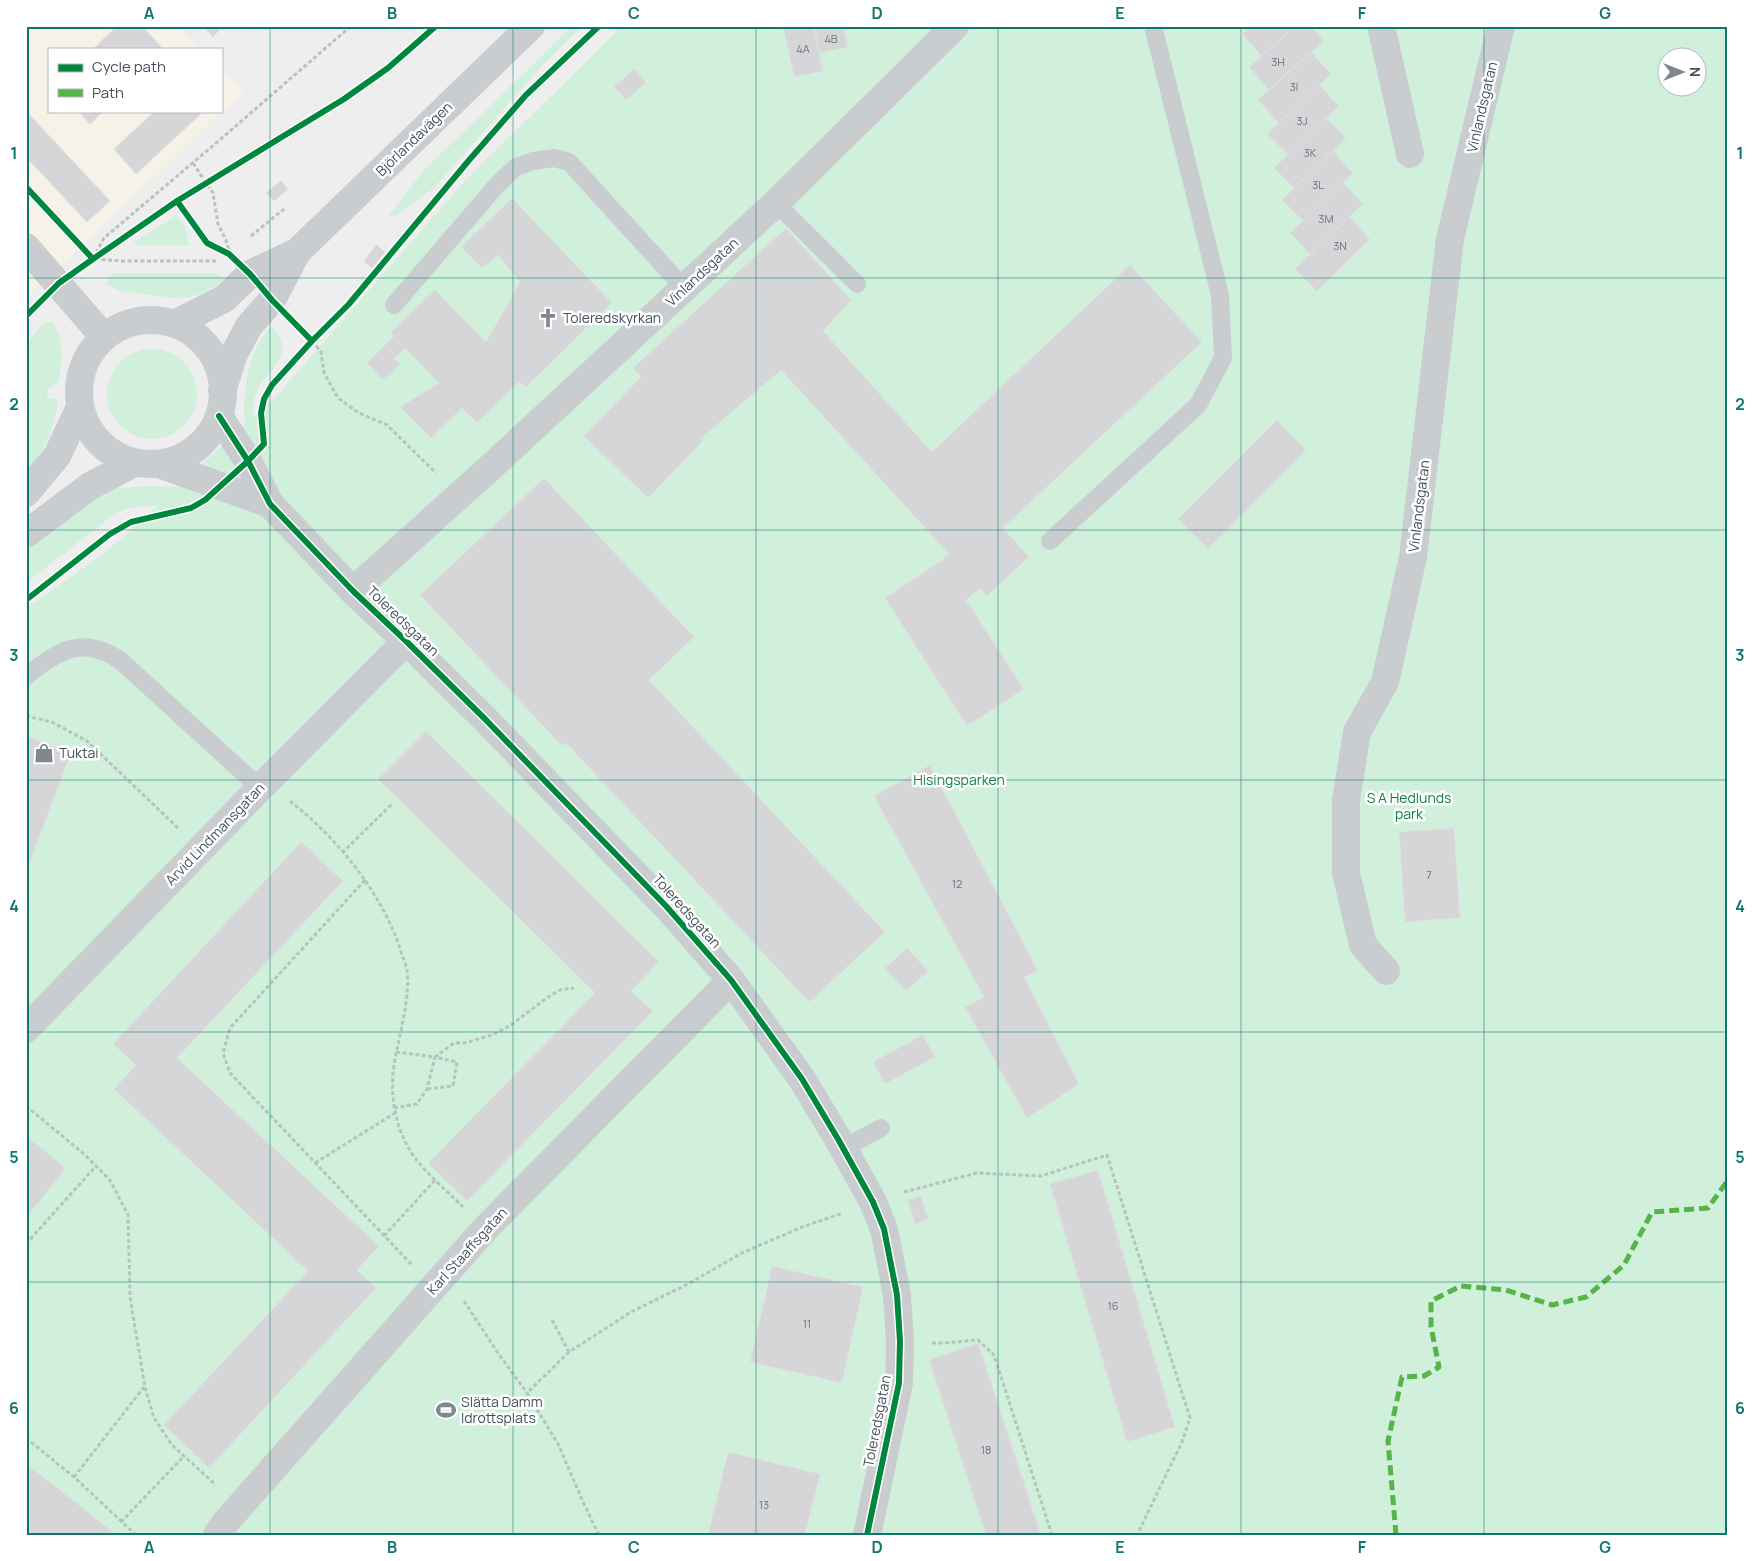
<svg xmlns="http://www.w3.org/2000/svg" width="1754" height="1561" font-family="Manrope,sans-serif">
  <style>
    .commercial { fill: #f7f2e8 }
    .green { fill: #d0f0dc; fill-rule: evenodd }
    .building { fill: #d6d6d8; stroke: #e0e0e1 }
    .lines { fill: none; stroke-linecap: round; stroke-linejoin: round }
    .path { stroke: #b6c4bf; stroke-width: 3; stroke-dasharray: 4 2.5; stroke-linecap: butt }
    .service { stroke: #cacdcf; stroke-width: 18 }
    .minor { stroke: #cacdcf; stroke-width: 28 }
    .tertiary { stroke: #cacdcf; stroke-width: 28 }
    .quiet { stroke: #57b448; stroke-width: 5; stroke-dasharray: 10 5; stroke-linecap: butt }
    .cycleway-casing { stroke: #fff; stroke-width: 9 }
    .cycleway { stroke: #00873e; stroke-width: 6 }
    .grid { fill: none; stroke: #0f766e; stroke-width: 1; stroke-opacity: 0.55 }
    .labels { text-anchor: middle; stroke-width: 5; stroke-linejoin: round; paint-order: stroke }
    .number-label { font-size: 11px; fill: #6a737c }
    .street-label { font-size: 14px; fill: #44505c; stroke: #fff }
    .poi-label { font-size: 14px; fill: #44505c; stroke: #fff; text-anchor: start }
    .park-label { font-size: 14px; fill: #108249; stroke: #fff }
    .neatline { fill: none; stroke: #0f766e; stroke-width: 2 }
    .grid-label { font-size: 16px; text-anchor: middle; font-weight: bold; fill: #0f766e }
  </style>
  <rect width="100%" height="100%" fill="#efeeee"/>
  <!-- commercial -->
  <path class="commercial" d="M26,26H175L200,49H49V111H221V69L245,90L26,299Z"/>
  <!-- green -->
  <path class="green" d="M573,26H583L541,67L433,189L394,217L389,215L424,170Z
    M622,26H1728V1535H26V609C71,576 120,545 158,505L129,508L116,513L26,583V552L66,516L112,488L153,486L177,487L245,425C242,392 247,349 272,326C296,356 273,365 259,387C254,397 252,407 253,418L272,401L461,185ZM1666,58H1696V88H1666Z
    M176,216C185,224 187,232 189,245H141L132,243Z
    M114,273H213L226,279L204,293L190,297L173,298L120,291L105,283Z
    M46,322H53C64,342 62,361 59,382L48,389L47,398L58,399C56,427 44,453 26,475V343Z
    M107 394a45 45 0 1 1 90 0a45 45 0 1 1-90 0Z"/>
  <!-- building -->
  <path class="building" d="M117,26H142L163,49H93Z
    M203,26H223L213,37Z
    M783,26H813L823,71L794,77Z
    M814,26H843L848,47L820,53Z
    M1252,26H1295L1262,56L1242,34Z
    M1295,26H1310L1324,41L1269,90L1249,67Z
    M1311,52L1331,74L1279,123L1258,100Z
    M635,69L646,83L626,100L614,86Z
    M1319,85L1339,106L1288,155L1267,134Z
    M78,111H104L90,124Z
    M155,111H204L136,174L114,149Z
    M27,112L110,201L87,222L26,157Z
    M1326,118L1346,138L1294,188L1274,168Z
    M1333,151L1353,173L1303,221L1282,200Z
    M281,181L288,189L274,201L266,193Z
    M1343,182L1363,204L1310,254L1290,233Z
    M512,198L612,303L526,387L519,382L477,423L462,408L431,438L400,407L439,383L405,348L394,359L400,364L383,380L367,363L394,336L390,333L435,290L486,342L520,282L498,255L482,268L461,247Z
    M1349,217L1370,239L1317,291L1295,269Z
    M786,228L851,300L823,331L932,452L1130,265L1202,342L1003,528L1029,557L987,596L980,588L966,600L1024,689L967,726L885,598L941,561L949,554L781,370L699,440L703,441L648,498L584,436L641,377L633,368Z
    M376,245L385,252L372,268L364,261Z
    M1277,420L1306,450L1208,549L1178,519Z
    M544,478L694,637L649,680L885,932L809,1002L566,743L562,746L420,595Z
    M426,731L659,962L631,991L653,1011L467,1201L428,1163L595,993L378,779Z
    M26,736L71,753L26,872Z
    M930,765L1038,971L1024,977L1079,1084L1027,1118L965,1007L984,997L874,796Z
    M1454,828L1460,918L1405,922L1399,832Z
    M301,842L343,881L177,1058L379,1246L357,1270L376,1288L209,1468L164,1425L308,1271L114,1089L136,1065L113,1044Z
    M907,948L928,971L906,991L885,968Z
    M923,1035L935,1057L885,1084L873,1062Z
    M26,1136L66,1168L26,1218Z
    M1098,1170L1175,1427L1127,1442L1050,1184Z
    M921,1196L928,1219L915,1224L908,1200Z
    M772,1266L863,1287L842,1383L750,1362Z
    M978,1343L1041,1535H986L929,1360Z
    M728,1452L820,1474L805,1535H708Z
    M26,1464L88,1512L116,1535H26Z"/>
  <g class="lines">
    <!-- path -->
    <path class="path" d="M193,163L213,193L218,224L226,240L229,251
      M251,236L284,209
      M216,261H123L93,259L104,238L222,138L351,26
      M312,341L321,352L324,373L338,398L359,413L387,425L436,473
      M26,716L52,722L87,741L178,828
      M290,801C338,839 383,894 401,952C403,958 406,964 407,970C410,994 402,1025 397,1049C388,1086 392,1126 415,1158C427,1174 448,1192 463,1207
      M342,853L393,803
      M365,880L230,1028L223,1053L230,1073L412,1265
      M396,1052L435,1057L454,1043H465L492,1035L511,1025L548,997L560,990L574,988
      M26,1106L84,1154L110,1180L128,1215L130,1297L145,1387L154,1418L172,1445L216,1485
      M394,1108L417,1104L427,1089L435,1057L457,1062L453,1086L427,1089
      M315,1163L395,1113
      M904,1192L977,1173L1041,1176L1107,1155L1190,1418L1182,1442L1137,1535
      M384,1236L436,1179
      M26,1244L96,1166
      M464,1301L498,1353L527,1393
      M552,1320L569,1352
      M932,1343H944L978,1340L994,1355L1052,1535
      M26,1438L74,1477L136,1535
      M74,1477L144,1387
      M121,1522L184,1456
      M599,1535L584,1504L558,1444L527,1393L569,1352L631,1312L688,1284L742,1253L802,1227L843,1213"/>
    <!-- service -->
    <path class="service" d="M776,203L857,284
      M394,305L497,185L516,167L533,161L554,158L569,162L684,288
      M1050,541L1198,405L1223,358L1220,295L1153,26
      M26,676C59,651 82,634 121,661L260,788
      M844,1148L881,1128"/>
    <!-- minor -->
    <path class="minor" d="M1381,26L1410,154
      M219,416L248,461L270,504L353,591L406,641L485,719L666,906L731,980L802,1079L838,1139L873,1202L884,1229L897,1295L900,1341L899,1383L867,1535
      M159,464L270,504
      M353,591L493,465L776,203L955,26
      M1386,971L1363,945L1346,873V800L1357,732L1385,682L1413,557L1450,239L1501,26
      M26,1029L260,788L406,641
      M217,1535L225,1523L485,1229L731,980"/>
    <!-- tertiary -->
    <path class="tertiary" d="M26,247L104,337
      M79 392a72 72 0 1 1 144 0a72 72 0 1 1-144 0Z
      M174,324L224,299L250,274L297,252L531,26
      M222,391L234,354L249,326L272,300L297,252
      M26,493L57,456L80,407
      M26,534L90,486L134,463"/>
    <!-- quiet -->
    <path class="quiet" d="M1396,1535L1388,1441L1402,1377L1424,1376L1439,1367L1431,1327V1301L1461,1286L1506,1290L1552,1305L1586,1297L1624,1265L1652,1212L1708,1208L1728,1180"/>
    <defs>
      <path id="cycleway" d="M26,187L93,259
        M177,201L207,243L229,254L250,274L272,300L312,341
        M26,316L59,283L93,259L177,201L344,99L388,68L436,26
        M219,416L248,461L270,504L353,591L406,641L485,719L666,906L731,980L802,1079L838,1139L873,1202L884,1229L897,1295L900,1341L899,1383L867,1535
        M26,600L110,534L131,522L191,508L205,500L248,461L264,444L261,413L264,399L272,385L312,341L349,304L470,159L526,95L599,26"/>
    </defs>
    <!-- cycleway casing -->
    <use href="#cycleway" class="cycleway-casing"/>
    <!-- cycleway -->
    <use href="#cycleway" class="cycleway"/>
  </g>
  <!-- grid -->
  <path class="grid" d="M270,26V1535M513,26V1535M756,26V1535M998,26V1535M1241,26V1535M1484,26V1535M26,278H1728M26,530H1728M26,780H1728M26,1032H1728M26,1282H1728"/>
  <!-- icons -->
  <defs>
    <symbol id="church-bare" viewBox="-9 -9 18 18"><path d="M-1.2-6h2.4v3.5h3.3v2.4h-3.3V6h-2.4V-.1h-3.3v-2.4h3.3Z" fill="#80878f" stroke="#fff" stroke-width="2.5" paint-order="stroke"/></symbol>
    <symbol id="shop-bare" viewBox="-9 -9 18 18"><path d="M-5-2.5h2.3a2.7 3.5 0 0 1 5.4 0H5L5.5 6h-11ZM-1.5-2.5h3a1.5 2.3 0 0 0-3 0Z" fill="#80878f" stroke="#fff" stroke-width="2.5" paint-order="stroke"/></symbol>
    <symbol id="stadium-bare" viewBox="-9 -9 18 18"><path d="M0-5a6.5 5 0 1 0 0 10a6.5 5 0 1 0 0-10ZM-3.5-1.8h7v3.6h-7Z" fill="#80878f" stroke="#fff" stroke-width="2.5" paint-order="stroke"/></symbol>
  </defs>
  <g fill-rule="evenodd">
    <use href="#church-bare" x="534" y="304" width="28" height="28"/>
    <use href="#shop-bare" x="30" y="739" width="28" height="28"/>
    <use href="#stadium-bare" x="432" y="1396" width="28" height="28"/>
  </g>
  <g class="labels">
    <!-- number labels -->
    <g class="number-label">
      <text x="831" y="43">4B</text>
      <text x="803" y="53">4A</text>
      <text x="1278" y="66">3H</text>
      <text x="1294" y="91">3I</text>
      <text x="1302" y="125">3J</text>
      <text x="1310" y="157">3K</text>
      <text x="1318" y="189">3L</text>
      <text x="1326" y="223">3M</text>
      <text x="1340" y="250">3N</text>
      <text x="1429" y="879">7</text>
      <text x="957" y="888">12</text>
      <text x="1113" y="1310">16</text>
      <text x="807" y="1328">11</text>
      <text x="986" y="1454">18</text>
      <text x="764" y="1509">13</text>
    </g>
    <!-- street labels -->
    <g class="street-label">
      <text transform="translate(1482 107) rotate(-77)" y="5">Vinlandsgatan</text>
      <text transform="translate(414 139) rotate(-44)" y="5">Björlandavägen</text>
      <text transform="translate(702 272) rotate(-43)" y="5">Vinlandsgatan</text>
      <text transform="translate(1419 506) rotate(-83)" y="5">Vinlandsgatan</text>
      <text transform="translate(403 621) rotate(44)" y="5">Toleredsgatan</text>
      <text transform="translate(215 834) rotate(-46)" y="5">Arvid Lindmansgatan</text>
      <text transform="translate(687 911) rotate(48)" y="5">Toleredsgatan</text>
      <text transform="translate(467 1251) rotate(-48)" y="5">Karl Staaffsgatan</text>
      <text transform="translate(877 1421) rotate(-79)" y="5">Toleredsgatan</text>
    </g>
    <!-- poi labels -->
    <g class="poi-label">
      <text x="563" y="323">Toleredskyrkan</text>
      <text x="59" y="758">Tuktai</text>
      <text x="461" y="1407">Slätta Damm<tspan x="461" dy="16">Idrottsplats</tspan></text>
    </g>
    <!-- park labels -->
    <g class="park-label">
      <text x="959" y="785">Hisingsparken</text>
      <text x="1409" y="803">S A Hedlunds<tspan x="1409" dy="16">park</tspan></text>
    </g>
  </g>
  <!-- border -->
  <rect width="1754" height="1561" fill="none" stroke="#ffffff" stroke-width="55"/>
  <!-- legend -->
  <rect x="48" y="48" width="175" height="65" fill="#ffffff" stroke="#b4b9be"/>
  <rect x="58" y="64" width="25" height="8" fill="#00873e" stroke="#b4b9be"/>
  <text x="92" y="72" font-size="15" fill="#44505c">Cycle path</text>
  <rect x="58" y="89" width="25" height="8" fill="#57b448" stroke="#b4b9be"/>
  <text x="92" y="98" font-size="15" fill="#44505c">Path</text>
  <!-- north arrow -->
  <g transform="translate(1682 72) rotate(90)"><circle r="24" fill="#ffffff" stroke="#b4b9be"/>
  <path d="M0-4L9 19L0 12L-9 19Z" fill="#80878f"/>
  <text y="-8" font-size="14" font-weight="bold" text-anchor="middle" fill="#44505c">N</text>
  </g>
  <rect x="28" y="28" width="1698" height="1506" class="neatline"/>
  <g class="grid-label">
    <text x="149" y="19">A</text>
    <text x="392" y="19">B</text>
    <text x="634" y="19">C</text>
    <text x="877" y="19">D</text>
    <text x="1120" y="19">E</text>
    <text x="1362" y="19">F</text>
    <text x="1605" y="19">G</text>
    <text x="14" y="159">1</text>
    <text x="1740" y="159">1</text>
    <text x="14" y="410">2</text>
    <text x="1740" y="410">2</text>
    <text x="14" y="661">3</text>
    <text x="1740" y="661">3</text>
    <text x="14" y="912">4</text>
    <text x="1740" y="912">4</text>
    <text x="14" y="1163">5</text>
    <text x="1740" y="1163">5</text>
    <text x="14" y="1414">6</text>
    <text x="1740" y="1414">6</text>
    <text x="149" y="1553">A</text>
    <text x="392" y="1553">B</text>
    <text x="634" y="1553">C</text>
    <text x="877" y="1553">D</text>
    <text x="1120" y="1553">E</text>
    <text x="1362" y="1553">F</text>
    <text x="1605" y="1553">G</text>
  </g>
</svg>
